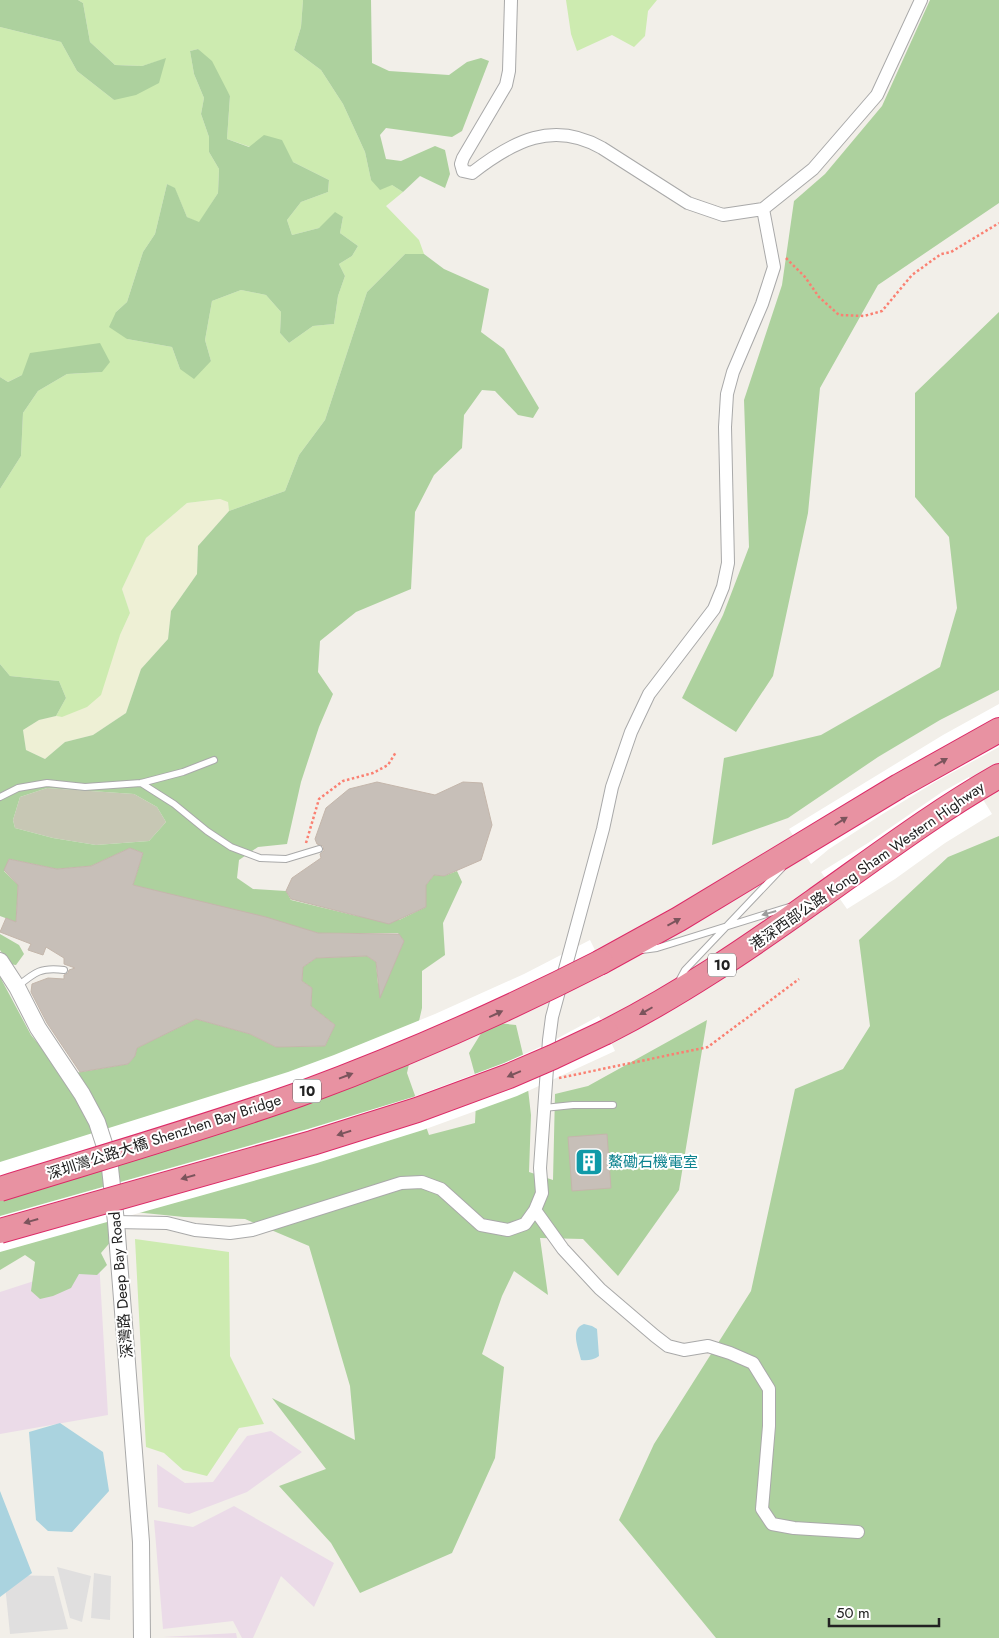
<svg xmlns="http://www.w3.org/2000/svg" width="999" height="1638" font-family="Jost,'Noto Sans SC',sans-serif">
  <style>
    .residential { fill: #e0dfdf }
    .industrial { fill: #ebdbe8 }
    .construction { fill: #c7c7b4 }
    .farmland { fill: #eef0d5 }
    .grass { fill: #cdebb0; fill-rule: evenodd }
    .forest { fill: #add19e; fill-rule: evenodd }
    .water { fill: #aad3df }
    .pier { fill: #fff }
    .building { fill: #c7bfb8; stroke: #c4b6ab }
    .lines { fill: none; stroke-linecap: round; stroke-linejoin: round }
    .service-casing { stroke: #a9a9a9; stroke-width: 8 }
    .minor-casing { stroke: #a9a9a9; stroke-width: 14 }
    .tertiary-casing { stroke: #a9a9a9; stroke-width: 18 }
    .motorway-casing { stroke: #dc2a67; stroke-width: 26 }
    .path { stroke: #fa8072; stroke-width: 2.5; stroke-dasharray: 2.5 2.5; stroke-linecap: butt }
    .service { stroke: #fff; stroke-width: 6 }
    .minor { stroke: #fff; stroke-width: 12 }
    .tertiary { stroke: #fff; stroke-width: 16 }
    .motorway { stroke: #e892a2; stroke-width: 24 }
    .motorway-bridge-casing { stroke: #dc2a67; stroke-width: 26; stroke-linecap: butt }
    .motorway-bridge { stroke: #e892a2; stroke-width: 24 }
    .oneway { fill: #7b545c }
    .oneway2 { fill: #9c9c9c }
    .labels { text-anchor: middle; stroke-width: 4; stroke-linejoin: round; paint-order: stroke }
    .shield { fill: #fff; stroke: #646464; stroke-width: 1 }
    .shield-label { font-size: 14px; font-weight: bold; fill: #222 }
    .street-label { font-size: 15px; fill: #222; stroke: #fff }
    .culture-label { font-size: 15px; fill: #0d838f; stroke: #fff; text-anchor: start }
  </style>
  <rect width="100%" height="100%" fill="#f2efe9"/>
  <!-- residential -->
  <path class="residential" d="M57,1567L91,1576L82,1622L70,1618Z
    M94,1573L111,1576L110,1620L91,1618Z
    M4,1575L54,1576L68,1629L10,1634Z"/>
  <!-- industrial -->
  <path class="industrial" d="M99,1260L108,1415L0,1434V1292Z
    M271,1431L302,1452L247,1492L189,1514L158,1507L157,1464L185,1483L213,1482L247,1436Z
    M234,1506L334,1563L314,1607L281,1576L253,1638H242L233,1621L163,1629L154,1520L193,1527Z
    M236,1633L237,1638L163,1637Z"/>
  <!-- construction -->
  <path class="construction" d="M47,788L134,794L157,807L166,822L149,841L96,845L53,838L15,828L13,820L20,797Z"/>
  <!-- farmland -->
  <path class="farmland" d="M220,499L228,501L229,511L198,546L197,574L171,611L168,639L141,669L126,713L93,735L65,742L45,759L26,750L23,730L39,720L56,716L62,717L120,635L130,613L122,589L146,538L187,503Z"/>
  <!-- grass -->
  <path class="grass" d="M78,0H303L301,27L294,50L321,70L343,104L365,152L371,180L392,185L403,192L386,206L419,240L424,254H405L367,292L325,420L299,455L285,491L229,511L228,502L220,499L187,503L146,538L122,589L130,613L120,635L101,695L87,707L62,717L56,716L66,698L59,681L10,676L0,664V489L21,456L23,413L38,391L67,374L102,372L22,375L8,382L0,377V27L61,42L77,71L114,100L165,59L142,66L115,65L90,42L83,3ZM198,49L230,96L227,139L293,162L329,180L328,192L301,202L287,220L292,235L319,228L343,217L340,233L358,246L352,256L339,264L345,276L338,296L334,324L313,326L289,343L280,333L281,312L266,295L241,290L212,301L205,340L211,361L180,369L172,347L127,339L116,312L127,302L143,252L155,234L167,184L175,189L187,217L199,223L218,193L219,169L209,152V137L201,114L204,98L194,74L190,51Z
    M566,0H657L648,11L645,36L634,47L612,35L577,51L571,34Z
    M135,1239L229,1252L230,1356L264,1424L239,1428L207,1476L183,1470L164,1453L146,1447Z"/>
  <!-- forest -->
  <path class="forest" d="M0,0H78L83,3L90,42L115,65L142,66L166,58L159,83L136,95L114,100L77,71L61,42L0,27Z
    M303,0H371L372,63L389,71L449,75L467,62L481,58L489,61L462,131L452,137L386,128L380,135L386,159L401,161L435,146L445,150L450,174L445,188L420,176L403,192L392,185L380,190L371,180L365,152L343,104L321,70L294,50L301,27Z
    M930,0H999V203L878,285L820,388L808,513L773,676L736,732L682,698L723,615L749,547L744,400L782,285L794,201L825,174L882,106Z
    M198,49L212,61L230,96L227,139L249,147L264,135L282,140L293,162L329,180L328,192L301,202L287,220L292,235L319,228L335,212L343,217L340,233L358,246L352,256L339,264L345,276L338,296L334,324L313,326L289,343L280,333L281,312L266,295L241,290L212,301L205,340L211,361L194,379L180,369L172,347L127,339L109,327L116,312L127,302L143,252L155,234L167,184L175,188L187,217L199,222L218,193L219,169L209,152V137L201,114L204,98L194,74L190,51Z
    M405,254H424L444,269L489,289L481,332L504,349L539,408L533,418L518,415L495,391L482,390L464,415L462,448L434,475L415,512L411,589L356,612L320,641L318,672L333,694L319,727L301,782L287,844L258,847L239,860L237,878L253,889L286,891L291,900L357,916L399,920L426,907V885L434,875L444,876L457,871L462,882L443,923L445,955L422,971V1008L407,1073L429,1135L475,1123L477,1082L469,1053L488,1022L516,1025L525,1063L531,1115L529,1172L553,1180L555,1094L588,1086L707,1020L679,1190L618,1276L583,1239L540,1238L548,1295L514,1271L502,1296L482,1354L504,1367L495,1458L452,1553L360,1593L331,1543L279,1486L326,1469L272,1398L355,1440L350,1386L309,1246L245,1219L184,1217L124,1211L119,1173L75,1073L128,1064L135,1056L137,1048L196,1019L250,1034L276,1047L325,1046L335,1025L311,1006L312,988L302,981L303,967L316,958L367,956L376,962L378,984L385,985L404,941L398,933H318L133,885L143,853L130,848L91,866L57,869L9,859L4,871L18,885L16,922L0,916V664L10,676L59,681L66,698L56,716L39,720L23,730L26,750L45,759L65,742L93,735L126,713L141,669L168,639L171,611L197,574L198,546L229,511L285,491L299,455L325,420L367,292ZM47,788L134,794L157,807L166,822L149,841L96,845L53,838L15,828L13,820L20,797Z
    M999,312V690L940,720L878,757L788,818L712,845L724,758L821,735L940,667L957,608L949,537L915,497V393Z
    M100,343L110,362L102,372L67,374L38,391L23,413L21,456L0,489V377L8,382L22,375L30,353Z
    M999,836V1638H716L619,1520L654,1444L751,1291L795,1089L843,1069L870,1026L859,940L948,857Z
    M0,934L19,945L24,954L16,965L9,964L0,950Z
    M0,977L31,1035L55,1064L91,1123L104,1160L113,1239L101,1253L107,1265L97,1275L79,1274L71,1288L53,1296L40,1299L31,1291L35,1262L25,1255L0,1270Z"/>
  <!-- water -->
  <path class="water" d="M584,1324L592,1326L597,1329L599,1356C594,1360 587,1361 581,1360C579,1349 569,1329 584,1324Z
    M60,1423L103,1452L109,1491L72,1532L48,1531L36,1520L29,1432Z
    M0,1491L32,1573L0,1597Z"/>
  <!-- pier -->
  <path class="pier" d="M999,704V747L935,782L881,815L829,849L811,864L789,829L943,735Z
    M969,777L992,814L945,843L895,879L847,909L821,872L868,843L942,792Z
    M590,940L607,974L448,1047L0,1199V1162L288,1072L334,1055L435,1014L524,974Z
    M599,1016L615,1051L517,1096L423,1130L317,1163L0,1252V1216L308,1129L413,1097L504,1063L547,1044Z"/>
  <!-- building -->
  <path class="building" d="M377,782L435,795L463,782L482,783L492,825L481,860L444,876L434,875L426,885V907L389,924L291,899L286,891L292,878L321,858L320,854L324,851L323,846L317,844L315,839L326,808L349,789Z
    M130,848L143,853L133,885L266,917L318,933L399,934L404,941L380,998L376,962L367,956L316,958L303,967L302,981L312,988L311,1006L335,1025L325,1046L276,1047L250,1034L196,1019L137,1048L135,1056L128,1064L80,1072L47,1023L31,992L32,984L48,978L64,979V975L68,973L69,970L75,968L64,964V958L46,947L43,955L28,950L31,944L0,932L6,918L16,922L18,885L4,870L9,859L57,869L91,866Z
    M607,1134L611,1188L572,1191L568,1137Z"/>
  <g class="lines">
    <defs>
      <path id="service" d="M141,783L174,804L207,831L231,847L260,858L286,859L319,849
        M0,797L18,788L47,783L85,787L141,783L183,772L214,760
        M642,950L657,948L789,907
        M678,983L685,970L782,868
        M18,986C35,972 41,967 64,970
        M544,1108L573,1105H613"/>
      <path id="minor" d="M511,0L509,71L506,85L463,158L461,164L463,171L472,173C513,141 553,120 602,148L688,203L723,215L763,209L813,169L877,95L921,0
        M535,1210L563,1249L600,1289L655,1336L668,1346L684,1350L708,1346L730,1353L753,1363L769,1389V1426L762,1509L772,1524L794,1528L858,1532
        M116,1222L167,1223L195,1230L230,1233L252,1230L401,1183L422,1182L441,1189L481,1225L508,1230L525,1224L535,1210L542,1193L540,1168L549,1040L552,1017L603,829L612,787L631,732L649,694L714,609L723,587L728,563L725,427L727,394L733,372L762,304L774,267L763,209"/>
      <path id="tertiary" d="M0,961L17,987L38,1028L82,1094L97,1122L109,1159L116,1222L141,1542L142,1638"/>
      <path id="motorway" d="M601,962L679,919L899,786L999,730
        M606,1032C679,995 747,949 814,901C875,858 934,813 999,776"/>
    </defs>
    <!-- service casing -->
    <use href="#service" class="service-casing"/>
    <!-- minor casing -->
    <use href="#minor" class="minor-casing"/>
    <!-- tertiary casing -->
    <use href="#tertiary" class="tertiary-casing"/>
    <!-- motorway casing -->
    <use href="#motorway" class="motorway-casing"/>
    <!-- path -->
    <path class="path" d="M786,258L805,277L819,297L839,315L864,316L882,311L912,275L941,254L951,252L999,223
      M306,843L319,799L343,781L373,773L388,765L396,752
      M559,1078L708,1047L799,979"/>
    <!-- service -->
    <use href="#service" class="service"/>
    <!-- minor -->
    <use href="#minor" class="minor"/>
    <!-- tertiary -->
    <use href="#tertiary" class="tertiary"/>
    <!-- motorway -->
    <use href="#motorway" class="motorway"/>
    <defs>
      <path id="motorway-bridge" d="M0,1189C100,1158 201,1129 300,1094C403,1056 503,1012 601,962
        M0,1231L312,1143L417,1110L509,1076L553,1057L606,1032"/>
    </defs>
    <!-- motorway-bridge casing -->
    <use href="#motorway-bridge" class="motorway-bridge-casing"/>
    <!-- motorway-bridge -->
    <use href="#motorway-bridge" class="motorway-bridge"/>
  </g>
  <!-- one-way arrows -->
  <defs><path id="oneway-solid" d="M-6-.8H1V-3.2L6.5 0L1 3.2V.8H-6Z" transform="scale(1.25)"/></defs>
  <g class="oneway">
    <use href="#oneway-solid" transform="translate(941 762) rotate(-30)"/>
    <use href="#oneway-solid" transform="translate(841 821) rotate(-32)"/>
    <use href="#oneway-solid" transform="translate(674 922) rotate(-29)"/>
    <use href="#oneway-solid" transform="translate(646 1011) rotate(150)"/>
    <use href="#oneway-solid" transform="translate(496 1014) rotate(-25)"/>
    <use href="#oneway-solid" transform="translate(514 1074) rotate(157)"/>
    <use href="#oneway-solid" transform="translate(346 1076) rotate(-21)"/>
    <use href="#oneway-solid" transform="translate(344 1133) rotate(163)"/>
    <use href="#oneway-solid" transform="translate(188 1177) rotate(164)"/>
    <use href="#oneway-solid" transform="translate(31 1221) rotate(164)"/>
  </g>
  <use class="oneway2" href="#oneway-solid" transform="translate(769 913) rotate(164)"/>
  <!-- icons -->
  <defs>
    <symbol id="building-square" viewBox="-11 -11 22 22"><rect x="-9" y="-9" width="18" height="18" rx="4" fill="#0f9aa8" stroke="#fff"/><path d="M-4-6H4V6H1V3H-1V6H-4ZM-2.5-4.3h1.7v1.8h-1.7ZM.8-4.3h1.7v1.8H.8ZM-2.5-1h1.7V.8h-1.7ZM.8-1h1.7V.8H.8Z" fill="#fff"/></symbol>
  </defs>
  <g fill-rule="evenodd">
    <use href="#building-square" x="573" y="1146" width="32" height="32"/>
  </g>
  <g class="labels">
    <!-- shield labels -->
    <g class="shield">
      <rect x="708" y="953.5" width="28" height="23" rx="4"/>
      <rect x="293" y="1079.5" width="28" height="23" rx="4"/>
    </g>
    <g class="shield-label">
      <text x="722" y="970">10</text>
      <text x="307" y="1096">10</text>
    </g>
    <!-- street labels -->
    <g class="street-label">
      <text transform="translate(867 866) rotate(-35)" y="5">港深西部公路 Kong Sham Western Highway</text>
      <text transform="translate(164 1137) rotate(-18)" y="5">深圳灣公路大橋 Shenzhen Bay Bridge</text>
      <text transform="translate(121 1285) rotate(-95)" y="5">深灣路 Deep Bay Road</text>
    </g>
    <!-- culture labels -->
    <g class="culture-label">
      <text x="608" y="1167">鰲磡石機電室</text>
    </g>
  </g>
  <!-- scale -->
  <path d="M829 1618v8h110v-8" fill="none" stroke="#222222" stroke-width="2.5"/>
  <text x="836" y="1618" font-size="15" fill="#222222" stroke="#ffffff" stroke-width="4" paint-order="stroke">50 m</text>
</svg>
